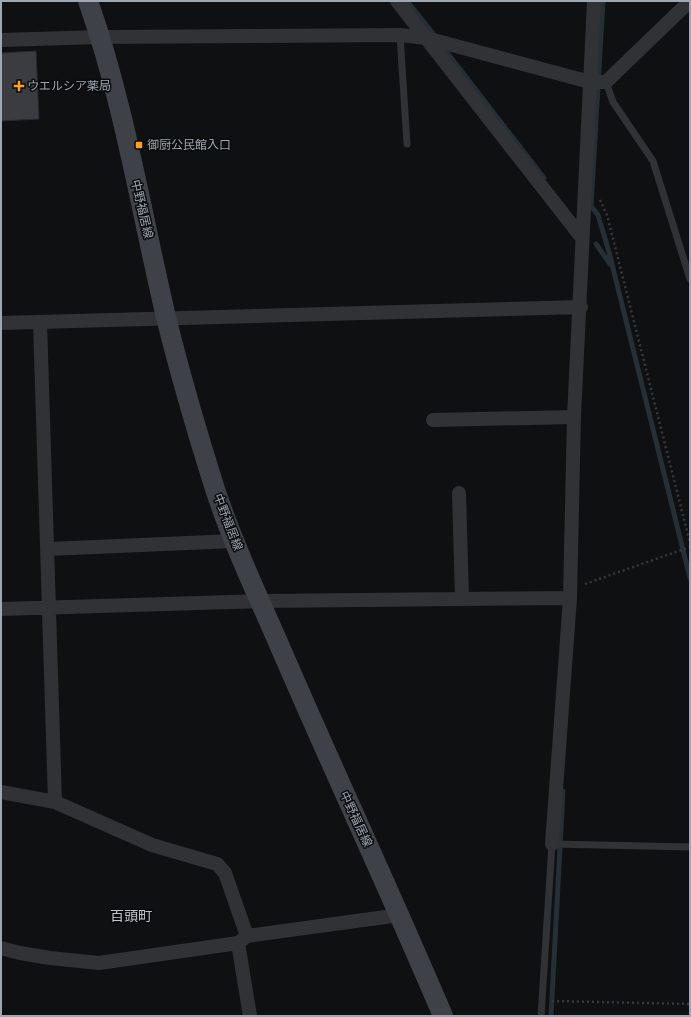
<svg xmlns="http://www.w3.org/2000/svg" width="691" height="1017" font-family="'Noto Sans','Noto Sans JP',sans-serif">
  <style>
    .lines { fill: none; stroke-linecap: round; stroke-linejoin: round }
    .stream { stroke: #252f35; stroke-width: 5 }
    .building { fill: #3a3c41; stroke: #29292d }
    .path { stroke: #36393d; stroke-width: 2.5; stroke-dasharray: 2 3; stroke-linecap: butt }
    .lane { stroke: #303236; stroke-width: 7 }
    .street { stroke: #303236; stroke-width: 14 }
    .secondary { stroke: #3e4147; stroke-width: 20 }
    .poi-dot { fill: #ffa019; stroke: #0a0b0c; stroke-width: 1.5 }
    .labels { text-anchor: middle; stroke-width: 3; stroke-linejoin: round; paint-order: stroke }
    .poi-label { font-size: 12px; fill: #9fa7b3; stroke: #0a0b0c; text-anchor: start }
    .street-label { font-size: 12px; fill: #9fa7b3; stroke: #0a0b0c }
    .quarter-label { font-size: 14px; fill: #c0c5cf; stroke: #0a0b0c }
  </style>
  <rect width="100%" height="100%" fill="#0f1011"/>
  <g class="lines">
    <!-- stream -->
    <path class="stream" d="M407,1L435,36
      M442,46L544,178
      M591,206L603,1
      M591,206L598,215L609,252L690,578
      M596,244L610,264
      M551,1016L563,791"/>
  </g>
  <!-- building -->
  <path class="building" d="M36,51L39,119L1,121V53Z"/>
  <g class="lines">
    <!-- path -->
    <path class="path" d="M600,200L607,215L690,543
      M585,584L690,547
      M552,1001L690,1004"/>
    <!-- lane -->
    <path class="lane" d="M400,35L407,144
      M606,82L613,102L653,161L690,279
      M541,1016L552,844L690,847"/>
    <!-- street -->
    <path class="street" d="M397,1L582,238
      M1,40L101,37L400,35L426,38L590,82H606L690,1
      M40,322L55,802
      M1,323L581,307
      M433,420L574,417
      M459,493L462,598
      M48,549L234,541
      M1,609L261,601L570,598
      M1,792L55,802L152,845L217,864L225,873L247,936
      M552,844L570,598L574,417L594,1
      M238,943L250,1016
      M1,948L20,953L50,958L99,963L238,943L247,936L400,915"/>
    <!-- secondary -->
    <path class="secondary" d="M88,1C124,103 141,211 166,317C180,374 197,432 215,489C233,544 258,596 281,649C334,772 391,893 443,1016"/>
  </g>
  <!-- markers -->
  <g class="poi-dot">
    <path d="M17 80h4v4h4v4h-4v4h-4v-4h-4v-4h4z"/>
    <rect x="135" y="141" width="8" height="8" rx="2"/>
  </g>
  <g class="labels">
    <!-- poi labels -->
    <g class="poi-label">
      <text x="27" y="90">ウエルシア薬局</text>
      <text x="147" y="149">御厨公民館入口</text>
    </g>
    <!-- street labels -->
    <g class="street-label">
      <text transform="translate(142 209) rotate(77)" y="4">中野福居線</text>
      <text transform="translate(228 522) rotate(69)" y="4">中野福居線</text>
      <text transform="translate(356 819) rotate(65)" y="4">中野福居線</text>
    </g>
    <!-- quarter labels -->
    <g class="quarter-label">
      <text x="131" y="921">百頭町</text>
    </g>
  </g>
  <!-- border -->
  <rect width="691" height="1017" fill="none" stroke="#9fa7b3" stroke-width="4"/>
</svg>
